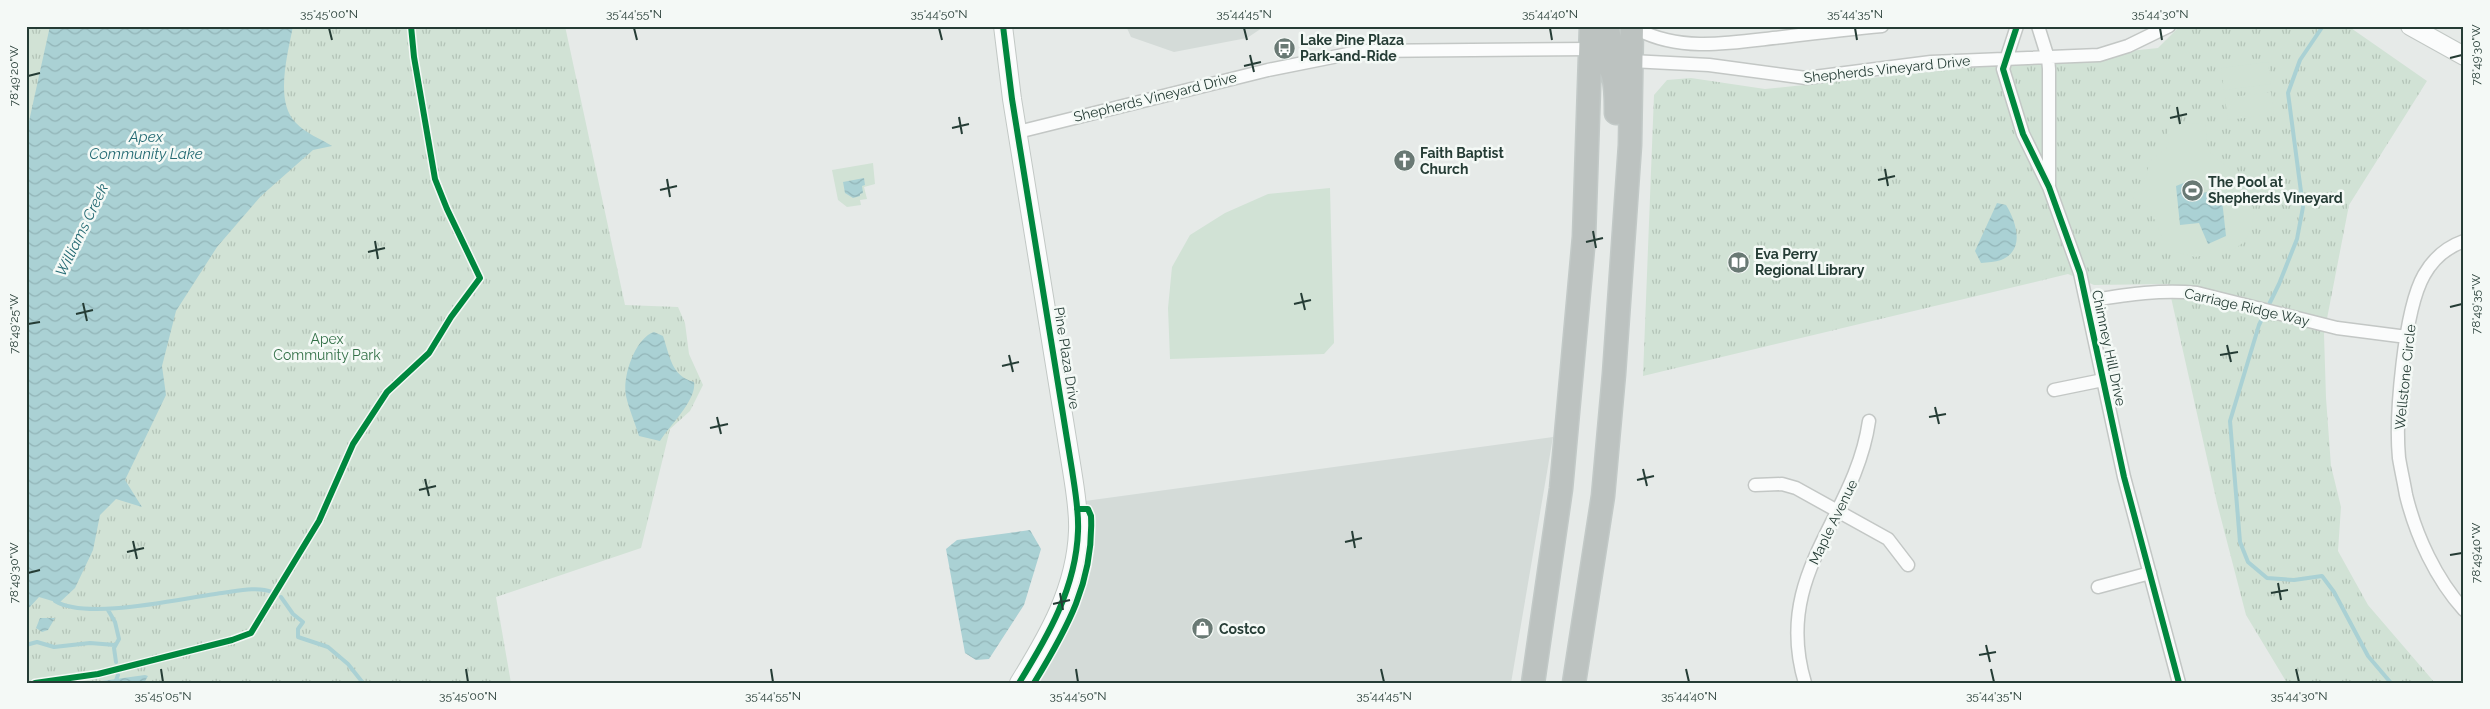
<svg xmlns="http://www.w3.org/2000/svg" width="2490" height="709" font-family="Raleway,sans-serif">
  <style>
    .built { fill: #d4dbd8 }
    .grass { fill: url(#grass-tufts) }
    .pitch { fill: #d1e2d5 }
    .water { fill: url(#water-waves) }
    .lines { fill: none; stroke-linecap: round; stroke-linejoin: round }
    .stream { stroke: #aad1d4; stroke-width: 4 }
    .street-casing { stroke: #c3c7c5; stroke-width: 15 }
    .secondary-casing { stroke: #c2c8c5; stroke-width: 20 }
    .highway-casing { stroke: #c2c9c7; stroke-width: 25 }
    .street { stroke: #fbfcfc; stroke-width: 12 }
    .secondary { stroke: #fbfcfc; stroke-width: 18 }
    .highway { stroke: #bcc2c0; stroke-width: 22 }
    .cycleway-casing { stroke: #f4f9f6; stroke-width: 9 }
    .cycleway { stroke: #00873e; stroke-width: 6 }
    .ticks { fill: none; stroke: #253c35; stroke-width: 2 }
    .labels { text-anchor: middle; stroke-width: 5; stroke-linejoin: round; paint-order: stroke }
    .poi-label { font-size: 14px; font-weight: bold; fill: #253c35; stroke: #f4f9f6; text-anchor: start }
    .street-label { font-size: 14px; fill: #253c35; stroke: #f4f9f6 }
    .park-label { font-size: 14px; fill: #337047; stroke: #f4f9f6 }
    .water-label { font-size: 15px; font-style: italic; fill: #246a73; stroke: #f4f9f6 }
    .neatline { fill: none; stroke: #253c35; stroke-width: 2 }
    .ticks-label { font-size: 12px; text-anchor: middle; fill: #253c35 }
  </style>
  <defs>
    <pattern id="grass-tufts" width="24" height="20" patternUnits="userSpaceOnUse" patternTransform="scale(1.25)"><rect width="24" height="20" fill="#d1e2d5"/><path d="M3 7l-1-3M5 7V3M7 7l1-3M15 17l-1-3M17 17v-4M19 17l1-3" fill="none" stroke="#b3c3b7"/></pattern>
    <pattern id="water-waves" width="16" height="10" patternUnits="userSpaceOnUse" patternTransform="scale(1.25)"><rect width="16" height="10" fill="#aad1d4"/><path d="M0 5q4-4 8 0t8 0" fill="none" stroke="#92b4b7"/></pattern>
  </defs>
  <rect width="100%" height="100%" fill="#e6eae8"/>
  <!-- built -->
  <path class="built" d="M1126,26H1265L1247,38L1174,52L1131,37Z
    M1553,437L1511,683H1026L1048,646L1085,501Z"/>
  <!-- grass -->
  <path class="grass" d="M26,26H565L625,305L678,307L685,323L689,354L703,385L690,411L670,429L641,548L496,597L511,683H26Z
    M2180,26H2348L2427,81L2349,205L2324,334L2326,398L2331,466L2341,507L2338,551L2368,605L2435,683H2287L2246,615L2217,503L2168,284L2094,285L2068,274L1643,376L1654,95L1667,80L1691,78L1765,89L2158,48Z"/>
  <!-- pitch -->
  <path class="pitch" d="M2268,62L2271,84L2224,90L2221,68Z
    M2271,92L2274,114L2228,120L2225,98Z
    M2205,123L2208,151L2237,175L2248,193L2254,211L2251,230L2244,242L2233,250L2195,257L2176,252L2163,239L2149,207L2132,197L2147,174L2149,162L2169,146L2167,125Z
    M873,163L875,184L864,187L867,199L860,200L861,205L847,207L838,200L832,170Z
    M1330,188L1334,343L1324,354L1170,359L1168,308L1172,267L1190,235L1225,213L1268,194Z"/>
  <!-- water -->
  <path class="water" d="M50,26H293C288,53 274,102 296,123C305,133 321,139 332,146L313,150L261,196L217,247L176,311L162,366L166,395L125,480L142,507L116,499L100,515L93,550L75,588L59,603L39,597L27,610L26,135Z
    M864,178L865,185L862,186L863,193L860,194V196L853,198L845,193L843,182Z
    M2191,180L2199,193L2221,191L2226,236L2208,244L2199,223L2180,225L2176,186Z
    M1997,203L2006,205C2016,221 2026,250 2001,260C1995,262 1988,262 1981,263L1975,251Z
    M654,332L663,336C670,356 671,376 694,382C697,400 670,425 660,441L639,436C635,423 629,409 626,396C622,377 635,338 654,332Z
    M1030,530L1041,549L1024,605L989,659L976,660L965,653L946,549L957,540Z
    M40,618H55L48,630L42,632L36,628Z
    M145,675L148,676L144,683H87Z"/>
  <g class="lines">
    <!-- stream -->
    <path class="stream" d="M2323,26L2300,60L2288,93L2303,207L2297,239L2279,284L2259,325L2230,421L2240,542L2248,562L2267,578L2294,580L2322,576L2334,592L2368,656L2391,683
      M281,597L293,614L303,622L298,629V637L328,647L348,664L363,683
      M55,601C88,621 182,598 222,593C237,591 258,586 272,592
      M108,610L115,622L119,639L114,648L116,662
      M26,645L37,642L54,647L90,643L115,645
      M115,683L118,675"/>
    <defs>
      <path id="street" d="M1637,26L1639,30C1683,53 1736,42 1783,37C1816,33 1849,29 1882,26
        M2017,26L2003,69L2023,134L2049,187L2080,273L2124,477L2179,683
        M2038,26L2048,58L2049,69V185
        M1631,61L1709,65L1806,78L1931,62L2099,55L2128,46L2169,26
        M1018,132L1268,70L1363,51L1591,49
        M2464,241C2447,247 2433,259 2424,275C2404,310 2395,417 2399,458C2401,470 2404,483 2406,495C2416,536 2436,579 2464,610
        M2087,301C2125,295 2160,289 2197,293L2337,328L2407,337
        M2054,390L2103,380
        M1755,485L1782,484L1796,488L1888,539L1908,565
        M2098,587L2150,573
        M1805,683C1772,573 1855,519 1869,421"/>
      <path id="secondary" d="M1003,26L1012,99L1072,470C1075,490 1079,511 1078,531C1076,588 1048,636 1019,683
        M2410,26L2464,56"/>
      <path id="highway" d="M1607,26C1611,44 1613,55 1631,61
        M1591,49C1617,62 1616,88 1616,113
        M1533,683L1561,489L1584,237L1591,26
        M1574,683L1603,496L1614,374L1630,145L1632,26"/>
    </defs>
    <!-- street casing -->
    <use href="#street" class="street-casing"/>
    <!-- secondary casing -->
    <use href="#secondary" class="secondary-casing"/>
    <!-- highway casing -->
    <use href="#highway" class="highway-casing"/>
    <!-- street -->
    <use href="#street" class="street"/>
    <!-- secondary -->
    <use href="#secondary" class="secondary"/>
    <!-- highway -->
    <use href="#highway" class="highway"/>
    <defs>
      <path id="cycleway" d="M1003,26L1012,99L1072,470C1075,490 1079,511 1078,531C1076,588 1048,636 1019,683
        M2017,26L2003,69L2023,134L2049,187L2080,273L2124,477L2179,683
        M35,683L98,674L232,640L251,633L319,521L353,444L387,392L429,353L451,317L480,278L447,209L435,179L414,57L411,26
        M1034,683C1067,629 1094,581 1091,516L1088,509H1077"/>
    </defs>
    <!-- cycleway casing -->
    <use href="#cycleway" class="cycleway-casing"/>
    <!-- cycleway -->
    <use href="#cycleway" class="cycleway"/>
  </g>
  <!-- ticks -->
  <path class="ticks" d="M329,28L332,40M634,28L637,40M939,28L942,40M1244,28L1247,40M1550,28L1552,40M1855,28L1857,40M2160,28L2162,40M1250,55L1254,72M2450,58L2462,55M1244,66L1261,62M28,76L40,73M2177,107L2180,124M959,117L962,134M2170,118L2187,114M952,128L969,124M1885,169L1888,186M667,179L670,197M1878,180L1895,176M660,190L677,186M1593,231L1596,248M375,241L378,259M1586,242L1603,238M368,252L385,248M1301,293L1305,310M83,303L87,321M1294,304L1311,300M2450,307L2462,304M76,314L93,310M28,324L40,322M2227,345L2231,362M1009,355L1013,372M2220,355L2238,352M1002,366L1019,362M1935,407L1939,424M717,417L721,434M1929,417L1946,414M710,428L728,424M1643,469L1647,486M425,479L429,496M1637,480L1654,476M419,490L436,486M1352,531L1355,548M133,541L137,559M1345,542L1362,538M127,552L144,548M2450,555L2462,553M28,573L40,570M2278,583L2281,600M1060,593L1063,610M2271,593L2288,590M1053,604L1070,600M1986,645L1990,662M1979,655L1996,652M161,669L163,682M466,669L468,682M771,669L773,682M1076,669L1078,682M1381,669L1384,682M1686,669L1689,682M1991,669L1994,682M2296,669L2299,682"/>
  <!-- icons -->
  <defs>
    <symbol id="bus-disc" viewBox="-11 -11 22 22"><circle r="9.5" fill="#697974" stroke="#f4f9f6"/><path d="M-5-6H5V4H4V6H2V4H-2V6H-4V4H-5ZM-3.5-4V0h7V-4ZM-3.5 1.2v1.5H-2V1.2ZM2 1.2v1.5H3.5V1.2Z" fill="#fff"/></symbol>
    <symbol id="church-disc" viewBox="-11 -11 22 22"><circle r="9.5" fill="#697974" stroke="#f4f9f6"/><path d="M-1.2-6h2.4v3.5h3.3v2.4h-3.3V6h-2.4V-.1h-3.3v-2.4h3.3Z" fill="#fff"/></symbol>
    <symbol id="stadium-disc" viewBox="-11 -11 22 22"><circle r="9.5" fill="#697974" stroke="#f4f9f6"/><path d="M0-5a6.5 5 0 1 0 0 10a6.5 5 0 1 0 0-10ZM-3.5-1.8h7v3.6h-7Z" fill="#fff"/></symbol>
    <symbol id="library-disc" viewBox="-11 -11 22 22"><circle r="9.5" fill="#697974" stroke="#f4f9f6"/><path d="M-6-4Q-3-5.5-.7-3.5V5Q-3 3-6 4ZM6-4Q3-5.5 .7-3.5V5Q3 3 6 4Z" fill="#fff"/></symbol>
    <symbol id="shop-disc" viewBox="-11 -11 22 22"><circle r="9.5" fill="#697974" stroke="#f4f9f6"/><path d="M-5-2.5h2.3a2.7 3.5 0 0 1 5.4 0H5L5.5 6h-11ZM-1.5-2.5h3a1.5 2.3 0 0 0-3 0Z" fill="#fff"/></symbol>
  </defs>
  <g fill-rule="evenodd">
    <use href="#bus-disc" x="1272" y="36" width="25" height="25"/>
    <use href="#church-disc" x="1392" y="148" width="25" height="25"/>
    <use href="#stadium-disc" x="2180" y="178" width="25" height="25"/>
    <use href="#library-disc" x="1726" y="250" width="25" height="25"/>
    <use href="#shop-disc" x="1190" y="616" width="25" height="25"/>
  </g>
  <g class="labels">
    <!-- poi labels -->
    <g class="poi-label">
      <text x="1300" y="45">Lake Pine Plaza<tspan x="1300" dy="16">Park-and-Ride</tspan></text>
      <text x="1420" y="158">Faith Baptist<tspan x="1420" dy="16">Church</tspan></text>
      <text x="2208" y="187">The Pool at<tspan x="2208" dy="16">Shepherds Vineyard</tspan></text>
      <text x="1755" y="259">Eva Perry<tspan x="1755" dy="16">Regional Library</tspan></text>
      <text x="1219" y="634">Costco</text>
    </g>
    <!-- street labels -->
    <g class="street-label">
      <text transform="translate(1887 69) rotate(-6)" y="5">Shepherds Vineyard Drive</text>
      <text transform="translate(1155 97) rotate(-14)" y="5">Shepherds Vineyard Drive</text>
      <text transform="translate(2247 307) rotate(13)" y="5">Carriage Ridge Way</text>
      <text transform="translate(2109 348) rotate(78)" y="5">Chimney Hill Drive</text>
      <text transform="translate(1067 358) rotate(81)" y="5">Pine Plaza Drive</text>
      <text transform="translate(2405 377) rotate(-84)" y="5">Wellstone Circle</text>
      <text transform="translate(1833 522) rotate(-64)" y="5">Maple Avenue</text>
    </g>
    <!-- park labels -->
    <g class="park-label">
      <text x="327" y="344">Apex<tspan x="327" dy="16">Community Park</tspan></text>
    </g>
    <!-- water labels -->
    <g class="water-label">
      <text x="146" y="142">Apex<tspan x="146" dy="17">Community Lake</tspan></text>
      <text transform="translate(82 230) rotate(-64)" y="5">Williams Creek</text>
    </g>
  </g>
  <!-- border -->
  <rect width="2490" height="709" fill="none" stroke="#f4f9f6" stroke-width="55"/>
  <rect x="28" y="28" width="2434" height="654" class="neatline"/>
  <g class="ticks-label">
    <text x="329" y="18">35°45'00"N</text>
    <text x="634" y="18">35°44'55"N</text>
    <text x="939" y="18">35°44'50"N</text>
    <text x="1244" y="18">35°44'45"N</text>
    <text x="1550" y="18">35°44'40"N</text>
    <text x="1855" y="18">35°44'35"N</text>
    <text x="2160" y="18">35°44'30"N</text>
    <text transform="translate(2476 55) rotate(-90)" y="4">78°49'30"W</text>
    <text transform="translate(14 76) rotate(-90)" y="4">78°49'20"W</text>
    <text transform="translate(2476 304) rotate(-90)" y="4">78°49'35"W</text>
    <text transform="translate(14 324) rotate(-90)" y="4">78°49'25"W</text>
    <text transform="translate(2476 553) rotate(-90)" y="4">78°49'40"W</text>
    <text transform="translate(14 573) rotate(-90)" y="4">78°49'30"W</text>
    <text x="163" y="700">35°45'05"N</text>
    <text x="468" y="700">35°45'00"N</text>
    <text x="773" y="700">35°44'55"N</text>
    <text x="1078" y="700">35°44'50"N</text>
    <text x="1384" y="700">35°44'45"N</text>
    <text x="1689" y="700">35°44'40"N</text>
    <text x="1994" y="700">35°44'35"N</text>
    <text x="2299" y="700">35°44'30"N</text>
  </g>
</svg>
